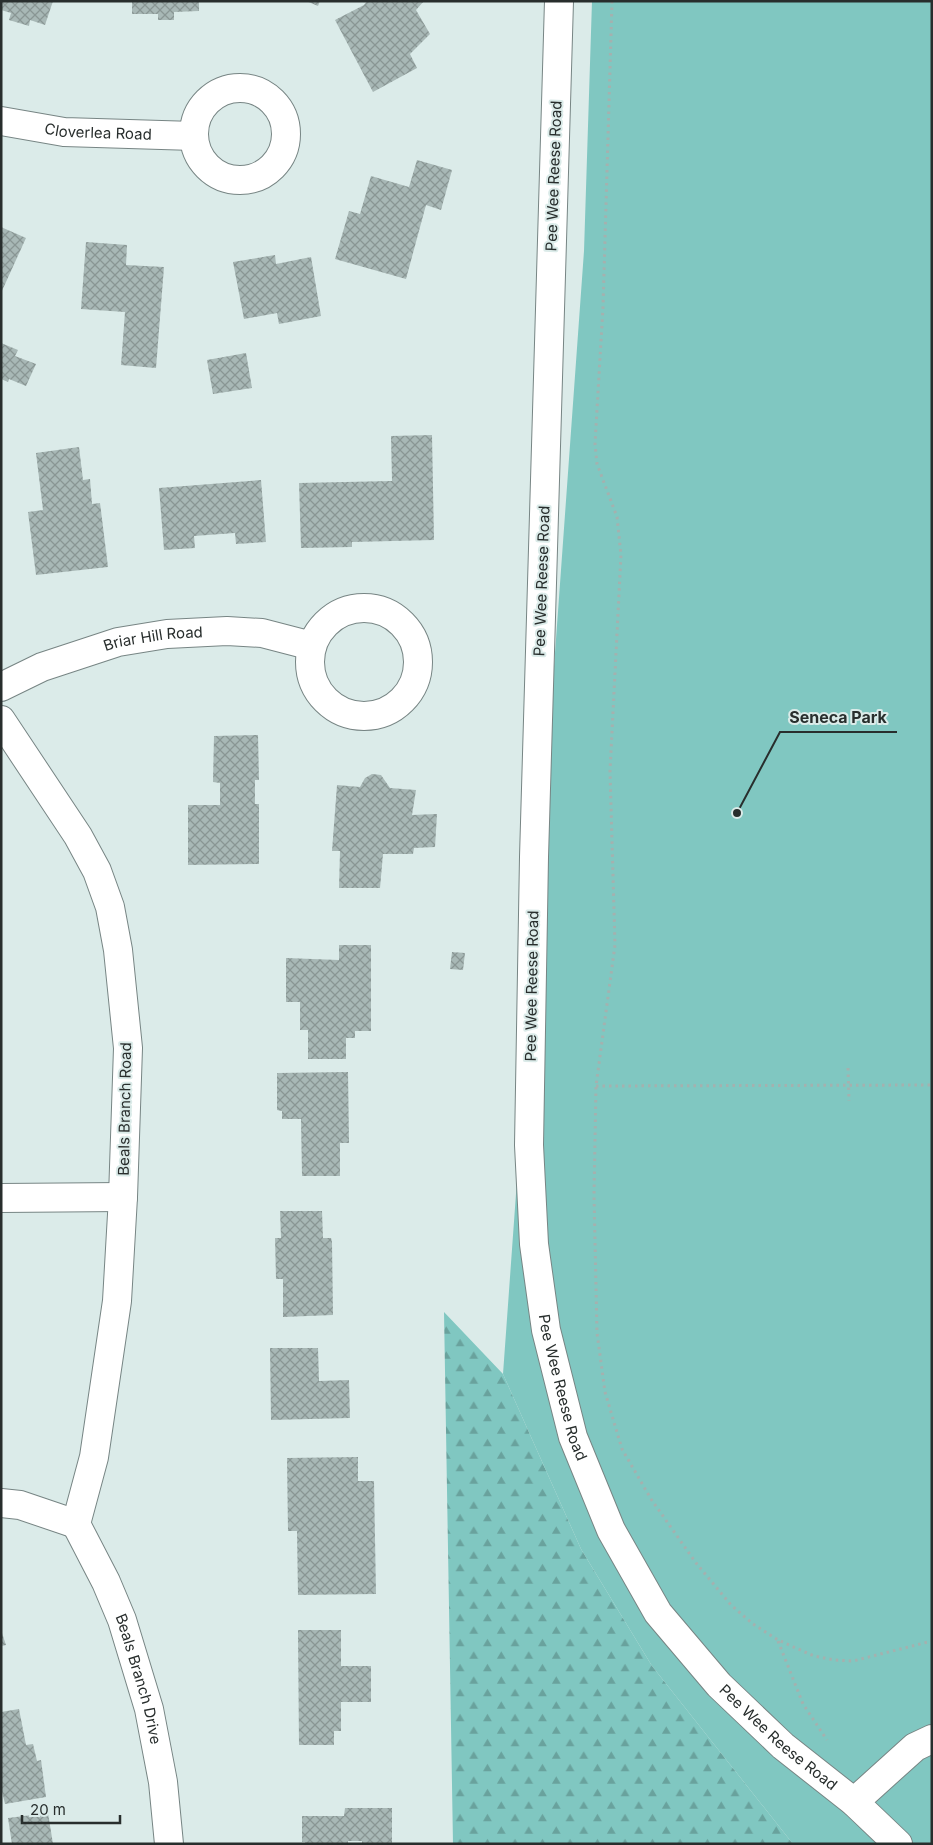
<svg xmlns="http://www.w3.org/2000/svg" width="933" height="1845" font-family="Inter,sans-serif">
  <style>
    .green { fill: #80c7c1 }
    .forest { fill: url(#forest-firs) }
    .building { fill: url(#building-cross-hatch) }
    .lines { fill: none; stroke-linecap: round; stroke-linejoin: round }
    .minor-casing { stroke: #778584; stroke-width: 30 }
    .path { stroke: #a4b1af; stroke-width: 3; stroke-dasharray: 2.5 4; stroke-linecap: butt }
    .minor { stroke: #fff; stroke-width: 28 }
    .labels { text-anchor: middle; stroke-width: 4; stroke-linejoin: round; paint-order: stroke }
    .street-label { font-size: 15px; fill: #282e2d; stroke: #dbebe9 }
    .leader { fill: none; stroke: #282e2d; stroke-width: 2 }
    .callout-dot { fill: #282e2d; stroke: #dbebe9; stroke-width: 2 }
    .callout-label { font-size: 16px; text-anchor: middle; font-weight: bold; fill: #282e2d; stroke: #dbebe9; stroke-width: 4; stroke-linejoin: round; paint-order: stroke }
  </style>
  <defs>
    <pattern id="forest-firs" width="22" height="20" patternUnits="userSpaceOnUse" patternTransform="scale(1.25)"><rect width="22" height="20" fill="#80c7c1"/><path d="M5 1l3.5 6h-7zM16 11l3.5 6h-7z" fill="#69a29d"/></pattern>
    <pattern id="building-cross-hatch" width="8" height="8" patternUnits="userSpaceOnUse" patternTransform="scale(1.25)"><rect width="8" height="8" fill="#a8b8b6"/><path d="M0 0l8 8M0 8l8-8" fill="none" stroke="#899694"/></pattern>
  </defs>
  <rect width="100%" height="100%" fill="#dbebe9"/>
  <!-- green -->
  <path class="green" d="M592,1H932V1844H793L652,1666L581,1549L503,1374L584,251Z"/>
  <!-- forest -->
  <path class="forest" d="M444,1312L503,1374L581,1549L652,1666L793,1844H453Z"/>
  <!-- building -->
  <path class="building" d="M1,1H53L45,25L30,20L29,26L9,20L11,13L1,10Z
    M132,1H199V11L174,12V20H158V14H132Z
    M306,1H320L318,6Z
    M367,1H424L416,10L430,34L410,54L417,68L373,92L335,20L364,5Z
    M417,160L452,170L441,210L426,205L406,279L335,259L349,211L360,214L371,176L409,187Z
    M1,227L26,238L1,293Z
    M86,242L127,245L126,265L164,267L156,368L121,365L125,312L81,309Z
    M275,255L276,264L311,257L321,316L279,324L277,313L244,319L233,262Z
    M1,343L18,350L15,356L36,364L26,386L9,379L8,382L1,379Z
    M246,353L252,388L213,394L207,360Z
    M432,435L434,540L352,542V547L301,548L299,483L392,481L391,436Z
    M79,447L83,480L90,479L92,504L100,503L108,567L36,575L28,512L43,510L36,453Z
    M261,480L266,542L236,544L235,533L194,536L195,548L164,550L159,488Z
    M258,735L259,780H255V804H259V864L188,865V805H220V783L213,782L214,736Z
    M372,774L381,775L390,788L416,790L412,815L437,814L435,847L414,848L413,854H383L380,888H339L340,851H332L337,785L360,787L365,778Z
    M339,945H371V1031H355V1038H346V1059H308V1030H300V1002H286V958L339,960Z
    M452,952L465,953L463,970L450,969Z
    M348,1072L349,1143H340V1176H302L301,1119H282V1111L277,1110V1073Z
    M280,1211H322L323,1238H331L332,1242L333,1315L283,1317V1279H276L275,1238H281Z
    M270,1348H318L319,1381L349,1380L350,1418L271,1420Z
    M358,1457V1481H374L376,1594L298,1595L297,1531H288L287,1458Z
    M1,1630L6,1645L1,1646Z
    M298,1630H341V1666H371V1702H341V1731H334V1745H299Z
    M19,1709L26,1745L33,1744L37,1761L41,1760L46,1797L5,1804L1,1787V1712Z
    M345,1808H392V1844H362V1841H348V1844H305V1842H302V1816H344Z
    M48,1813L53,1844H12L8,1818Z"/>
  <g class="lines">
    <defs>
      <g id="minor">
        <path id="s1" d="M559,1L534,857L529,1145L534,1244L546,1330L573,1437L611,1530L658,1613L719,1685L783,1746L854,1802L898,1844"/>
        <circle cx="240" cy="134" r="46"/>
        <path id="s2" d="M1,121L64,132L194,136"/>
        <circle cx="364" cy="662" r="54"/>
        <path id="s3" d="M1,687L42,667L118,642L167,634L227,631L262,633L312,646"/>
        <path d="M1,720L78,836L97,871L110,907L118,950L128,1048L123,1197L117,1301L94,1457L76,1524"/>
        <path d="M1,1198L123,1197"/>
        <path d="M1,1503L20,1505L76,1524"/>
        <path id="s4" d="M76,1524L106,1582L122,1620L149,1709L163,1782L169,1844"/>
        <path d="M854,1802L915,1747L932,1739"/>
      </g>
    </defs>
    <!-- minor casing -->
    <use href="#minor" class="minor-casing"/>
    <!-- path -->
    <path class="path" d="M612,1L603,307L595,444L597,464L617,517L621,555L610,771L615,945L596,1086L594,1195L597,1333L605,1392L622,1449L651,1499L696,1563L731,1605L753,1624L778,1640L814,1656L834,1660L853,1661L932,1641
      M848,1068L849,1101
      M596,1086L932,1085
      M778,1641L803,1704L827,1740"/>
    <!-- minor -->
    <use href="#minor" class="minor"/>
  </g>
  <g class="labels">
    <!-- street labels -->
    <g class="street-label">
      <text dy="5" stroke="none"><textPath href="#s2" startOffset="98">Cloverlea Road</textPath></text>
      <text transform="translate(554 176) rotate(-88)" y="5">Pee Wee Reese Road</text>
      <text transform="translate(542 581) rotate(-88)" y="5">Pee Wee Reese Road</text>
      <text dy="5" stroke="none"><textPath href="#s3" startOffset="161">Briar Hill Road</textPath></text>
      <text transform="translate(532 986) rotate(-89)" y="5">Pee Wee Reese Road</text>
      <text transform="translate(125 1109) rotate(-89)" y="5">Beals Branch Road</text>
      <text dy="5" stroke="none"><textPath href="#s1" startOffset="1390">Pee Wee Reese Road</textPath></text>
      <text dy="5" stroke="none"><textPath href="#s4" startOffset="168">Beals Branch Drive</textPath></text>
      <text dy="5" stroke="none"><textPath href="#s1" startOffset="1810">Pee Wee Reese Road</textPath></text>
    </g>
  </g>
  <!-- callouts -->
  <path class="leader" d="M737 813L780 732H897"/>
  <circle class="callout-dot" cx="737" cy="813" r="5"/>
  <g class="callout-label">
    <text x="838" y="723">Seneca Park</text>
  </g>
  <!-- border -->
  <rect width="933" height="1845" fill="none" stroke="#282e2d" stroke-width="5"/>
  <!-- scale -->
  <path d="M22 1815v8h98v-8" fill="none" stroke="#282e2d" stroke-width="2.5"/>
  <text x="30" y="1815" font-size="15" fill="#282e2d" stroke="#dbebe9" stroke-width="4" paint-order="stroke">20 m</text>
</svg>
